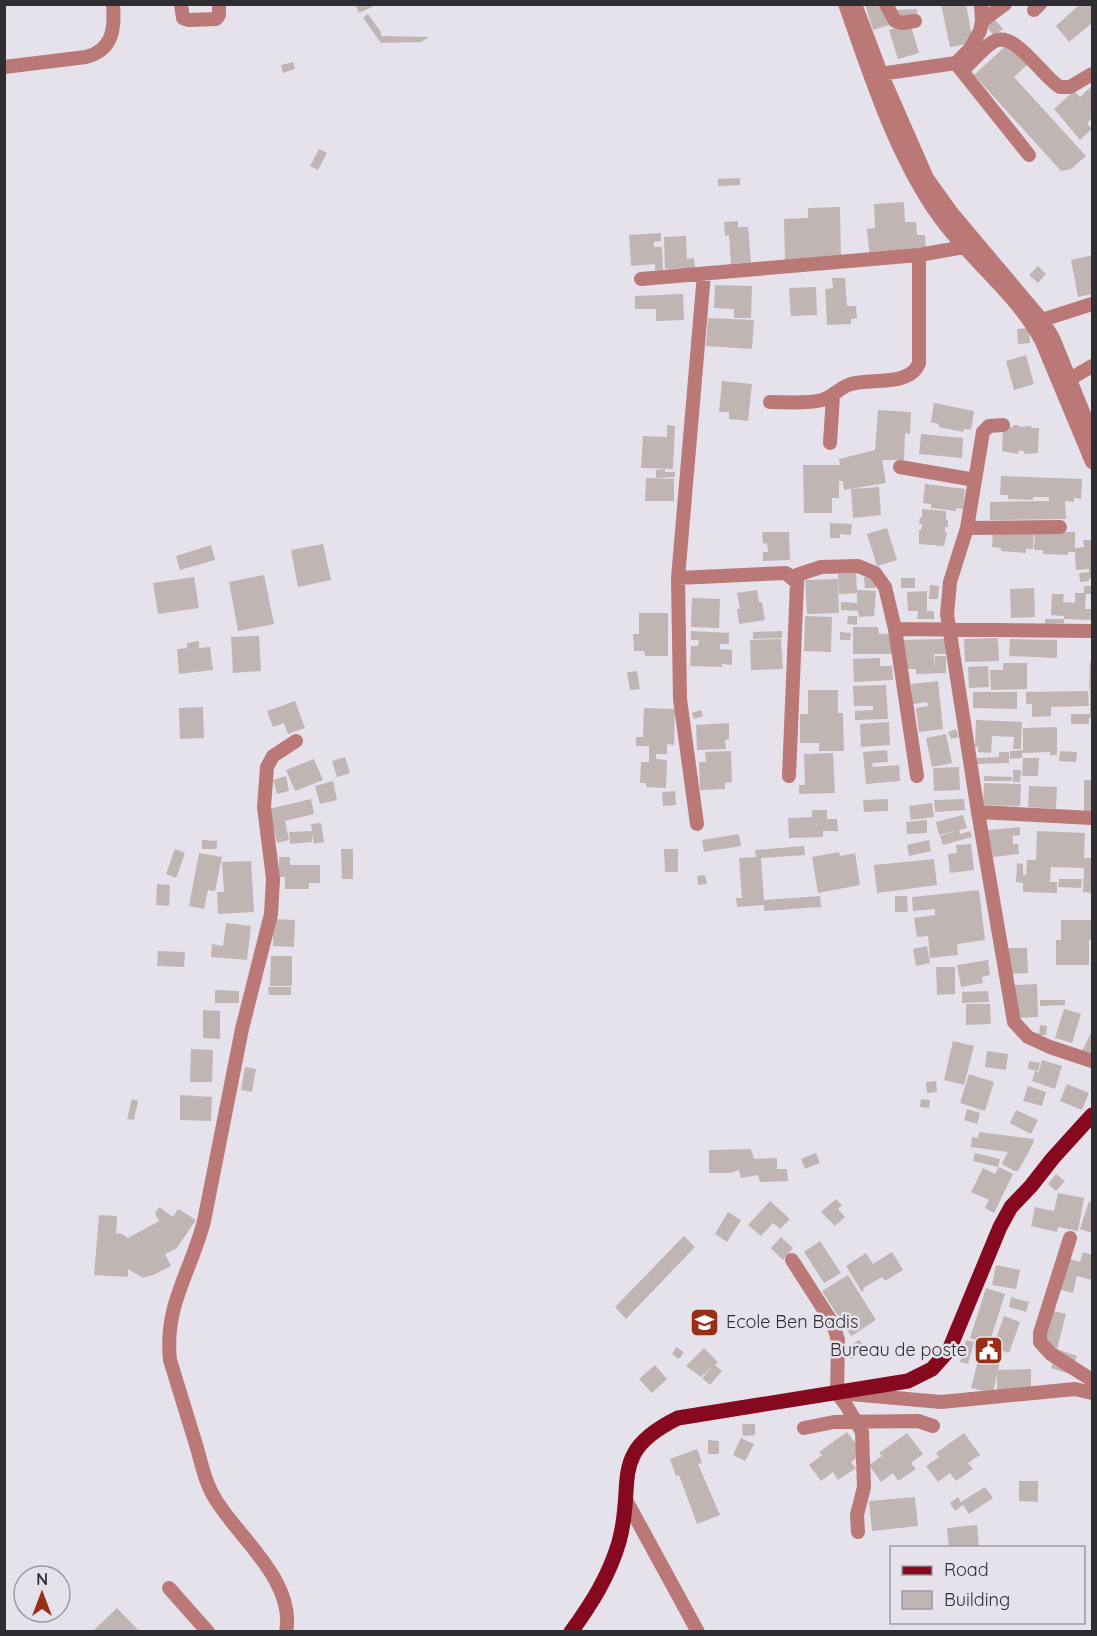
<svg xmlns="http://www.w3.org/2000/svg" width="1097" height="1636" font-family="Quicksand,sans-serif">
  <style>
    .building { fill: #c1b5b4 }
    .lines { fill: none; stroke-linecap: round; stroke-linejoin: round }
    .minor { stroke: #ba7977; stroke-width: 14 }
    .major { stroke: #87091f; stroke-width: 15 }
    .labels { text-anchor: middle; stroke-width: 5; stroke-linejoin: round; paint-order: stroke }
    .poi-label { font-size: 18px; fill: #2e2d31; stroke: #e5e2ec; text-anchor: start }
  </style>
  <rect width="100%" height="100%" fill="#e5e2ec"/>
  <!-- building -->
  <path class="building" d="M355,4H378L359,13Z
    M865,4H883L889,25L873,30Z
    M941,4H966L973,43L950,47Z
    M1080,4H1092V23L1069,42L1056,26Z
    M917,9L918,21L895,22V10Z
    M368,14L381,32V36L429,37L421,42L381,43L363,18Z
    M994,19L1003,29L994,36L986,26Z
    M910,23L919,53L898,59L889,30Z
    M1010,42L1029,63L1014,77L1086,156L1071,169L1061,171L974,75Z
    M293,62L295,69L283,73L281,65Z
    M1092,86V118L1087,123L1092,129L1080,140L1054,109L1074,91L1080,97Z
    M319,149L327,153L318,170L310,166Z
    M740,178V185L718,186V179Z
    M904,202L905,222H916L917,235H925L926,250L870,261L867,229L875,228L874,204Z
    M840,207L841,260L785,262L784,219L808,218V208Z
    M738,221V227H748L751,262L731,264L729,235L725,236L724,222Z
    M661,233V241L654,242V247H662L663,270H655V264L631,266L629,235Z
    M686,236L687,259L694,258L695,268L665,269L664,237Z
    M1092,255V294L1078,297L1071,260Z
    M1038,266L1046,274L1038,283L1029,275Z
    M832,278H845L847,306H856L857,318L851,319V324L827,325L825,289L833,288Z
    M715,285L752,286L751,318H734V309L714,308Z
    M816,287L817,315L791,316L789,288Z
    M683,294L684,320L656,321V309H635V296Z
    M708,318L754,320L752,349L706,346Z
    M1029,328L1030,343L1018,344L1017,329Z
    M1026,355L1034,384L1014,390L1006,361Z
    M722,381L752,384L748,421L729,419V412H719Z
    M934,403L974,411L971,430L964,429L963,432L939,427V424L931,422Z
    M878,410L911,412L910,434L905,433L904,460H882L886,483L844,490L843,481H839V498H832V513H804L803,465H840L839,459L875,450Z
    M667,425L675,426L673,469L641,468L643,436L667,437Z
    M1013,425H1019V427L1031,426V428H1039L1038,453L1024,454V451H1018V454L1002,451L1003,427H1013Z
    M921,434L963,438L962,458L919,454Z
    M665,469V472H675V477L656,478V470Z
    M1001,476L1082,479L1081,499L1074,498V502L1065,501L1066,519L990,520V502L1049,501V497H1033V500L1008,499V495H1000Z
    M646,478L674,479V501H645Z
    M925,484L965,489L963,509L956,508V511L931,508V504L923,503Z
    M879,487L881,515L853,518L851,489Z
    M922,509L946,511V520H948V527H945V532H947L944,546L919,544V530H921L922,524H919L920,517L922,518Z
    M830,523L852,524L851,535L840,534V538H830Z
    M887,528L897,560L877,566L867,534Z
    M993,528L1034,530L1033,549H1026V553L1001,551V548L992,547Z
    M1035,531L1075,532V548L1084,547L1083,540H1092V578H1089V581L1080,582L1079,573L1089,572V569L1076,570L1075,552H1068V555L1043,554V550H1034Z
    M762,532H789L790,560L763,561V552H768L767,543L763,544Z
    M323,544L331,580L298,587L291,550Z
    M211,545L215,560L180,570L176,556Z
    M856,573L857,590L876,591L874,616L859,617L858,611L841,610V602L857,603V593L839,594L838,574Z
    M264,575L274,624L238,631L229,582Z
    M875,576L876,588H865L864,577Z
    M194,577L199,608L158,614L153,583Z
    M901,578H915V588H901Z
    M838,579L839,613L807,614L805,580Z
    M930,585L939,586L938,599H929Z
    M1084,586H1092V594H1086L1085,609H1092V620L1064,619V616L1051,615L1052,594H1064L1063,602L1075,603V593H1084Z
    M1034,588L1035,617L1011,618L1010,589Z
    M757,590L759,602H762L765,620L739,624L737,609H740L737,593Z
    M927,591V611H934V619H917L918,611H908L907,592Z
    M692,598L720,599L719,628L691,627Z
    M639,613H668V656H645L644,651H634L633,634H639Z
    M805,616L832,617L831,652L804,651Z
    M848,616H857V625L847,624Z
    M1045,619H1064V623L1045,624Z
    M853,627H878L879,634L895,633V654H853Z
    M691,631L729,633V644H720V649L732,650V665L722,664V667L690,666L691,646H698L699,640H691Z
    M782,631V638L753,639V632Z
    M840,632L851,633L850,640H840Z
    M259,636L261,671L233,673L231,637Z
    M998,638L999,661L965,662L964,639Z
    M781,639L783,669L751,670L750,640Z
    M946,639V654H934V670L935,656H946V673L916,674V669H904L903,640Z
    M1010,639L1057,640V658L1009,656Z
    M199,641V648L210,647L213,670L179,674L177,649L187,648V643Z
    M880,658V666H892L893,680L854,682L853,659Z
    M1090,662L1092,663V689H1089Z
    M1003,663H1027V689L991,690L990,670H1003Z
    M988,666L989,687L969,688L968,667Z
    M637,671L640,689L630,690L627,672Z
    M938,681L943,729L919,732L916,708L928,706L927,702L913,704L911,684Z
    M886,685L888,719L855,720V711L873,710V706H854L853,686Z
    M808,690H838V713H843L844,751H819V743H800V714H808Z
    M1090,690H1092V718H1089V724H1071V714H1090Z
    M1088,691L1089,706L1051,707V716L1032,717V704H1026V692Z
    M973,692H1017V709L973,708Z
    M295,701L305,728L288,734L284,723L273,727L267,711Z
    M203,707L204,738L180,739L179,708Z
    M644,708L675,709L674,745L667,744V754H656V759L667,760L666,788L646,787V783H640L641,762H649V746H636V737H643Z
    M701,710L703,716L694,719L692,713Z
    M976,720L1022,722L1021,749H1013L1014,737L992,736L991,753L978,752V747H975Z
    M889,722L890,745L861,747L860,724Z
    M729,723V739L725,740L726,749L697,750L696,725Z
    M1057,727V755H1050V752L1022,753V758L1010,759V751L1025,750H1023V728Z
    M956,729L959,737L951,739L948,732Z
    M946,734L952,763L932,767L926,738Z
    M887,750L888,762L872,763L873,767L899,765L900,781L866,784L863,752Z
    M731,751L732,782L725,783V789L700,790L699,762H706L705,752Z
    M1060,751L1077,752L1076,762L1059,761Z
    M999,752H1009V763L977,764V758L999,757Z
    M833,753L835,793L799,794V785H805L804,754Z
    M345,757L350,773L337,777L332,761Z
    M1023,758H1039L1038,776H1022Z
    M314,759L323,780L295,791L286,770Z
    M959,767L960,790L934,791L933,768Z
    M1013,770H1021L1020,782H1013Z
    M286,776L289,791L277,794L273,780Z
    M984,776L1012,777V781H984Z
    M1084,780H1092V811H1084Z
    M333,781L337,800L320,804L315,786Z
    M984,783L1021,784L1020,806L983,805Z
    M1029,786L1057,787L1056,809L1028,807Z
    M675,791L676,805L663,806L662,792Z
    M311,799L314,814L285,821L289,840L277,843L269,809Z
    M888,799V811L864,812L863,800Z
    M964,799L965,810L935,812L934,800Z
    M932,803L934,817L911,820L909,806Z
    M812,810H827V819H837L838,831H823V837L789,838L788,818L812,817Z
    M963,815L967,828L959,830L960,834L970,831L972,837L943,845L940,836L956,831L939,835L936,822Z
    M927,820V833L907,834L906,822Z
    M321,823L324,842L314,844L312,834V842L290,844L289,832L312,831L311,824Z
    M1020,827V835L1013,836V844H1018L1019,854L993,857L988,830Z
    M1037,831L1085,833L1084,858H1092V893L1083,892L1084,868L1051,867L1050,882H1057V893L1023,892V883L1016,882L1017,863L1023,864V875H1026L1027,860H1036Z
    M739,834L741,846L704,852L702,840Z
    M202,840L217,841V849H202Z
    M929,840L931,851L909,856L907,845Z
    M971,844L974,870L950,873L948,854L957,853L956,845Z
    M804,846L805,855L761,858L764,900L820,896L821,907L764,911V905L737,907L736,898H742L739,858L756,857L755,850Z
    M175,849L185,853L176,878L166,874Z
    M341,849H353V879H342Z
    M664,849H678V872H665Z
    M839,852L840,856L855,853L860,885L818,893L812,857Z
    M199,853L222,857L215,891L208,890L204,909L189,906Z
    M279,857H290V865H320V883H309V889H285V877H279Z
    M934,859L937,885L877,893L874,865Z
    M251,861L254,912L218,914L217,892H224L222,862Z
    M705,875L707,884L698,885L697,876Z
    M1059,879H1082L1081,888L1058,887Z
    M157,884L170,885L169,906L156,905Z
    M979,890L985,940L957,944L958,955L930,958L928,936L917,937L914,918L935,915V909L913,911L912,897Z
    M895,896H907L908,912H895Z
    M273,919L295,920L294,947L273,946Z
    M1061,920H1092V940H1089V965H1056V940H1061Z
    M226,923L251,926L247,960L211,957L212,944L223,946Z
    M927,946L930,963L916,966L913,949Z
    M1008,948H1027L1028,973L1009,974Z
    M158,951L185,952L184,967L157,966Z
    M271,956H292V986H270Z
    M988,960L990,975L982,977L983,983L961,987L957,965Z
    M936,967H955V994L937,995Z
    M1037,984L1038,1017L1015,1018L1014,985Z
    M268,987H291V995H269Z
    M215,990L239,991V1003H215Z
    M988,991L989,1002L962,1003V992Z
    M1040,1000H1065V1005L1040,1006Z
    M966,1004H990L991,1024L966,1025Z
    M1064,1009L1081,1014L1072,1043L1055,1038Z
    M203,1010L220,1011V1039L203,1038Z
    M1040,1025L1047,1026L1046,1035H1039Z
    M1092,1031V1057L1082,1051Z
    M953,1041L974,1046L964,1085L944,1080Z
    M191,1049L213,1050L212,1082H190Z
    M987,1051L1008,1054L1006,1070L985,1067Z
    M1042,1060L1062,1066L1055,1089L1032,1081L1035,1071L1038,1072V1075Z
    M1029,1061L1040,1063L1038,1071L1028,1069Z
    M245,1067L256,1069L252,1092L241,1090Z
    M969,1074L994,1082L985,1111L960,1103Z
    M936,1081L937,1092L927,1093L926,1082Z
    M1067,1084L1089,1093L1082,1110L1060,1101Z
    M1028,1086L1046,1092L1042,1106L1023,1101Z
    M180,1095L212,1097L211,1121L180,1120Z
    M132,1099L138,1101L134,1120L127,1119Z
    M921,1099L930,1100L929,1108L920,1107Z
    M967,1109L980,1113L977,1124L964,1120Z
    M1016,1110L1038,1120L1031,1134L1010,1123Z
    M979,1132L1034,1139L1033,1144L1018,1171H1014L1002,1164L1008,1152L971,1147L972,1137L978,1138Z
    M751,1149L754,1159L777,1158V1169H787L788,1181L760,1182L758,1175L741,1178L739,1170L730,1173H709V1150Z
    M816,1153L820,1163L805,1169L801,1159Z
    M975,1153L1000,1159L998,1167L973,1161Z
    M999,1167L1013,1174L994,1213L985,1208L989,1200L971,1192L983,1168L995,1174Z
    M1056,1174L1065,1181L1056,1191L1048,1184Z
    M1058,1193L1084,1198L1078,1231L1058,1227L1057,1232L1031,1226L1035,1207L1054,1211Z
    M836,1199L842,1205L838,1209L845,1217L835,1226L821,1212Z
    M770,1201L790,1219L780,1229L773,1223L761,1236L748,1225Z
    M1089,1201L1092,1203V1233L1080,1229Z
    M159,1207L173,1217L178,1209L196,1220L176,1249L165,1254L171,1266L153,1275L143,1278L128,1269V1277L94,1275L99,1215L117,1216L116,1233L122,1234L128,1238L159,1221L155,1213Z
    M728,1212L741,1220L727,1242L715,1234Z
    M684,1236L695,1247L626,1319L615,1307Z
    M781,1237L793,1248L783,1260L771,1248Z
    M820,1241L841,1273L824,1283L804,1252Z
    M892,1252L903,1270L885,1281L882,1277L863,1288L864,1290L862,1292L846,1266L866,1253L873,1264Z
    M1083,1252L1092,1255V1280L1077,1276L1073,1293L1055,1288L1063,1257L1080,1262Z
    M996,1265L1020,1270L1016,1289L992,1285Z
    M848,1275L876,1320L851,1336L822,1291Z
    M986,1288L1005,1294L989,1344L970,1338Z
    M1011,1297L1029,1302L1026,1312L1009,1307Z
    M1049,1310L1066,1314L1057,1349L1077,1356L1070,1374L1051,1368L1056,1355L1038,1350Z
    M1004,1316L1020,1322L1009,1353L993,1347Z
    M859,1340L866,1349L851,1359L844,1350Z
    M966,1340L974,1342L968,1364L960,1362Z
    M676,1347L684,1352L679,1359L672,1354Z
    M704,1348L718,1362L715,1365L722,1371L710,1385L702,1378L712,1367L701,1377L686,1366Z
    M979,1357L1000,1362L998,1370L1031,1369V1394H997V1374L993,1393L971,1388Z
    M655,1365L667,1379L652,1393L639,1379Z
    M742,1424H755V1435L743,1436Z
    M847,1432L863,1453L851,1462L856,1468L838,1480L833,1472L821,1481L809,1465L822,1455L819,1452Z
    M907,1433L923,1454L911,1463L916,1469L898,1481L893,1473L881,1482L869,1465L882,1456L879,1453Z
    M964,1433L980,1455L968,1463L973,1469L956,1481L950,1473L938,1482L926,1466L939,1457L936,1453Z
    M741,1438L754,1444L745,1461L733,1455Z
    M708,1440L719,1441V1454H708Z
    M697,1449L702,1463L698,1464L720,1515L697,1524L679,1475L676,1476L670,1459Z
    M1019,1481H1038V1502L1019,1501Z
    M985,1487L993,1498L969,1514L963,1505L955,1511L950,1503L958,1497L961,1502Z
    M915,1497L918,1526L872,1531L869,1501Z
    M977,1525L979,1548H949L947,1528Z
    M117,1608L140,1632H96L94,1630Z"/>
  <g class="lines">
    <!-- minor -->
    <path class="minor" d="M181,4L183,18L189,20L216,19L219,15V4
      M845,4C871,77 895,155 940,218C971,261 1017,294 1042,342L1092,462
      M855,4L881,73L927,178L952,213L1042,320L1053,338L1092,434
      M886,4L895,21L902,23L915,21
      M1034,10L1040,4
      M982,21L1005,4
      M957,65L1029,155
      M4,67L86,57C113,50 115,29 113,4
      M962,71C972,62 982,49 993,42C1014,28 1043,78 1060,87H1070L1092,74
      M873,75L956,63L970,49L980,31L982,21L981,4
      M641,279L919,255L970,246
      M1035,324L1042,320L1092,304
      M1070,379L1092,366
      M770,402C787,402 806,404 822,400C833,397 840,387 851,384C871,378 910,387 919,363V255
      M1003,425L989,426L983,432L967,528L950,582L947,614L978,812L1014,1022L1028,1037L1050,1047L1092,1061
      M830,443L833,396
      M900,467L975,480
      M967,528L1060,527
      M678,578L786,573L797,583L789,776
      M797,583V575L821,567L858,566L875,573L885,587L895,629L917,776
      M895,629L1092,631
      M978,812L1092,818
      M697,824L680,699L678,578L704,274
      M1070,1238L1040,1333V1342L1051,1354L1092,1380
      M792,1260L833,1324L838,1340L837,1393L846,1405L862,1432L864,1487L857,1515L858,1532
      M851,1394L941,1402L1075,1389L1092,1393
      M804,1428L834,1422L918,1421L933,1426
      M626,1500L698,1632
      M169,1588L208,1632
      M286,1632C296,1582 239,1538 216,1500C206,1485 202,1466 197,1448C188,1419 179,1389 170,1360C164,1305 191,1272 204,1221L242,1029L271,914L273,879L264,807L267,767L273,756L296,741"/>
    <!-- major -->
    <path class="major" d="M571,1632C592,1603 609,1576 619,1542C636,1481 607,1453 678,1418L908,1381L932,1369L949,1350L1000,1227L1011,1207L1031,1186L1053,1158L1092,1115"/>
  </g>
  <!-- icons -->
  <defs>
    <symbol id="school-square" viewBox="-11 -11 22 22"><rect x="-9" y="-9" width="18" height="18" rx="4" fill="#972f19" stroke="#e5e2ec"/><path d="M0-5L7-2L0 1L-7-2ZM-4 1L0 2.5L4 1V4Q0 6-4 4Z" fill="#fff"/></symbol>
    <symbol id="civic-square" viewBox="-11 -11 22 22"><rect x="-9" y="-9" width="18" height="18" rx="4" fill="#972f19" stroke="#e5e2ec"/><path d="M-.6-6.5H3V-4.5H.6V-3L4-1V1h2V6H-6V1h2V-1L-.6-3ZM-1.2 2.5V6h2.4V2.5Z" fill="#fff"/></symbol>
  </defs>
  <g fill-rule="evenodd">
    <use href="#school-square" x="688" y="1306" width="33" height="33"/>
    <use href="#civic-square" x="972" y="1334" width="33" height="33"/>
  </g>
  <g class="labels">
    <!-- poi labels -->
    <g class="poi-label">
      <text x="726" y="1328">Ecole Ben Badis</text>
      <text x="967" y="1356" text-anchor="end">Bureau de poste</text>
    </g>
  </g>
  <!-- border -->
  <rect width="1097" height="1636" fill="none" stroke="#2e2d31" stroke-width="12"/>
  <!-- legend -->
  <rect x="890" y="1546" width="195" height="78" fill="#e5e2ec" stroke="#9c9aa1" stroke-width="1.5"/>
  <rect x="902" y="1566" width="30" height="9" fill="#87091f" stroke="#9c9aa1" stroke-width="1.5"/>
  <text x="944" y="1576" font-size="18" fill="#2e2d31">Road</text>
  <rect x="902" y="1591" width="30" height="18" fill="#c1b5b4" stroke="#9c9aa1" stroke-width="1.5"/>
  <text x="944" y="1606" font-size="18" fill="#2e2d31">Building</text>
  <!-- north arrow -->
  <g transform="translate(42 1594)"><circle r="28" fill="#e5e2ec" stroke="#9c9aa1" stroke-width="1.5"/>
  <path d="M0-4.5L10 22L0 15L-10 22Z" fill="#972f19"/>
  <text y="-9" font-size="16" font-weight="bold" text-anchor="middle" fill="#2e2d31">N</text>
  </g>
</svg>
